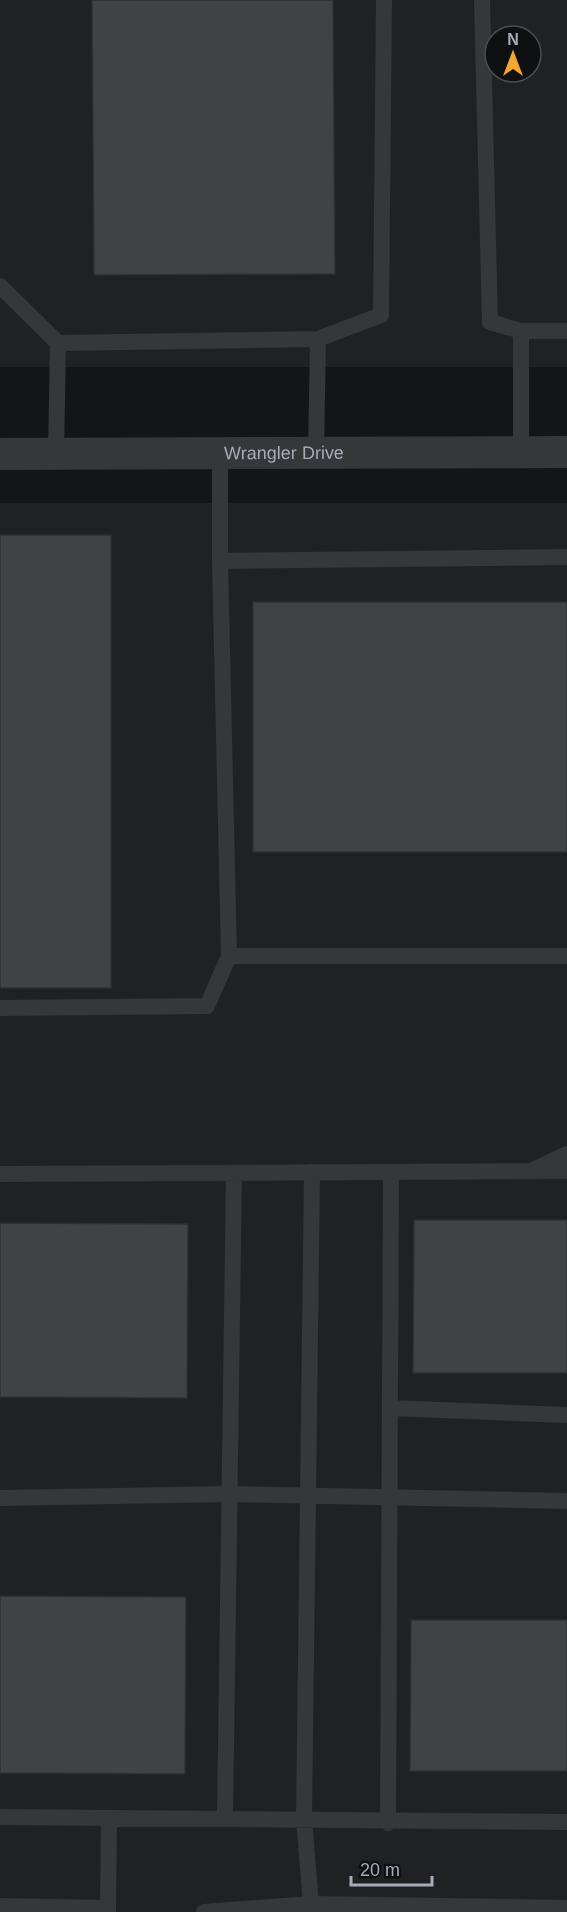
<svg xmlns="http://www.w3.org/2000/svg" width="567" height="1912" font-family="Arial,sans-serif">
  <style>
    .built { fill: #202123; fill-rule: evenodd }
    .building { fill: #404246; stroke: #2e2f32; stroke-width: 1.5 }
    .lines { fill: none; stroke-linecap: round; stroke-linejoin: round }
    .lane { stroke: #35373b; stroke-width: 16 }
    .street { stroke: #35373b; stroke-width: 32 }
    .labels { text-anchor: middle; stroke-width: 4.5; stroke-linejoin: round; paint-order: stroke }
    .street-label { font-size: 18px; fill: #a6acb7; stroke: #0f1011 }
  </style>
  <rect width="100%" height="100%" fill="#141516"/>
  <!-- built -->
  <path class="built" d="M0,0H567V367H0ZM495,36H531V72H495Z
    M0,503H567V1912H0Z"/>
  <!-- building -->
  <path class="building" d="M92,0H333L335,274L94,275Z
    M0,535H111V988H0Z
    M253,602H567V852H253Z
    M414,1220H567V1373H413Z
    M0,1223L188,1224L187,1398L0,1397Z
    M0,1596L186,1597L185,1774L0,1773Z
    M411,1620H567V1771H410Z"/>
  <g class="lines">
    <!-- lane -->
    <path class="lane" d="M482,0L490,322L521,331V452
      M0,286L58,343L318,339L381,315L384,0
      M521,331H567
      M316,453L318,339
      M56,454L58,343
      M220,454V561L567,557
      M220,561L229,956
      M0,1008L207,1006L229,956H567
      M535,1169L567,1154
      M0,1174L567,1171
      M390,1408L567,1415
      M0,1498L229,1494L567,1501
      M0,1817L567,1822
      M225,1818L234,1173
      M388,1823L391,1172
      M311,1904L567,1908
      M0,1906L108,1908
      M108,1912L109,1818
      M204,1912L311,1904L304,1819L312,1172"/>
    <!-- street -->
    <path class="street" id="s1" d="M0,454L567,452"/>
  </g>
  <g class="labels">
    <!-- street labels -->
    <g class="street-label">
      <text dy="6" stroke="none"><textPath href="#s1" startOffset="284">Wrangler Drive</textPath></text>
    </g>
  </g>
  <!-- north arrow -->
  <g transform="translate(513 54)"><circle r="28" fill="#0f1011" stroke="#4b4e53" stroke-width="1.5"/>
  <path d="M0-4.5L10 22L0 15L-10 22Z" fill="#f3a630"/>
  <text y="-9" font-size="16" font-weight="bold" text-anchor="middle" fill="#a6acb7">N</text>
  </g>
  <!-- scale -->
  <path d="M351 1876v9h81v-9" fill="none" stroke="#a6acb7" stroke-width="3"/>
  <text x="360" y="1876" font-size="18" fill="#a6acb7" stroke="#0f1011" stroke-width="4.5" paint-order="stroke">20 m</text>
</svg>
